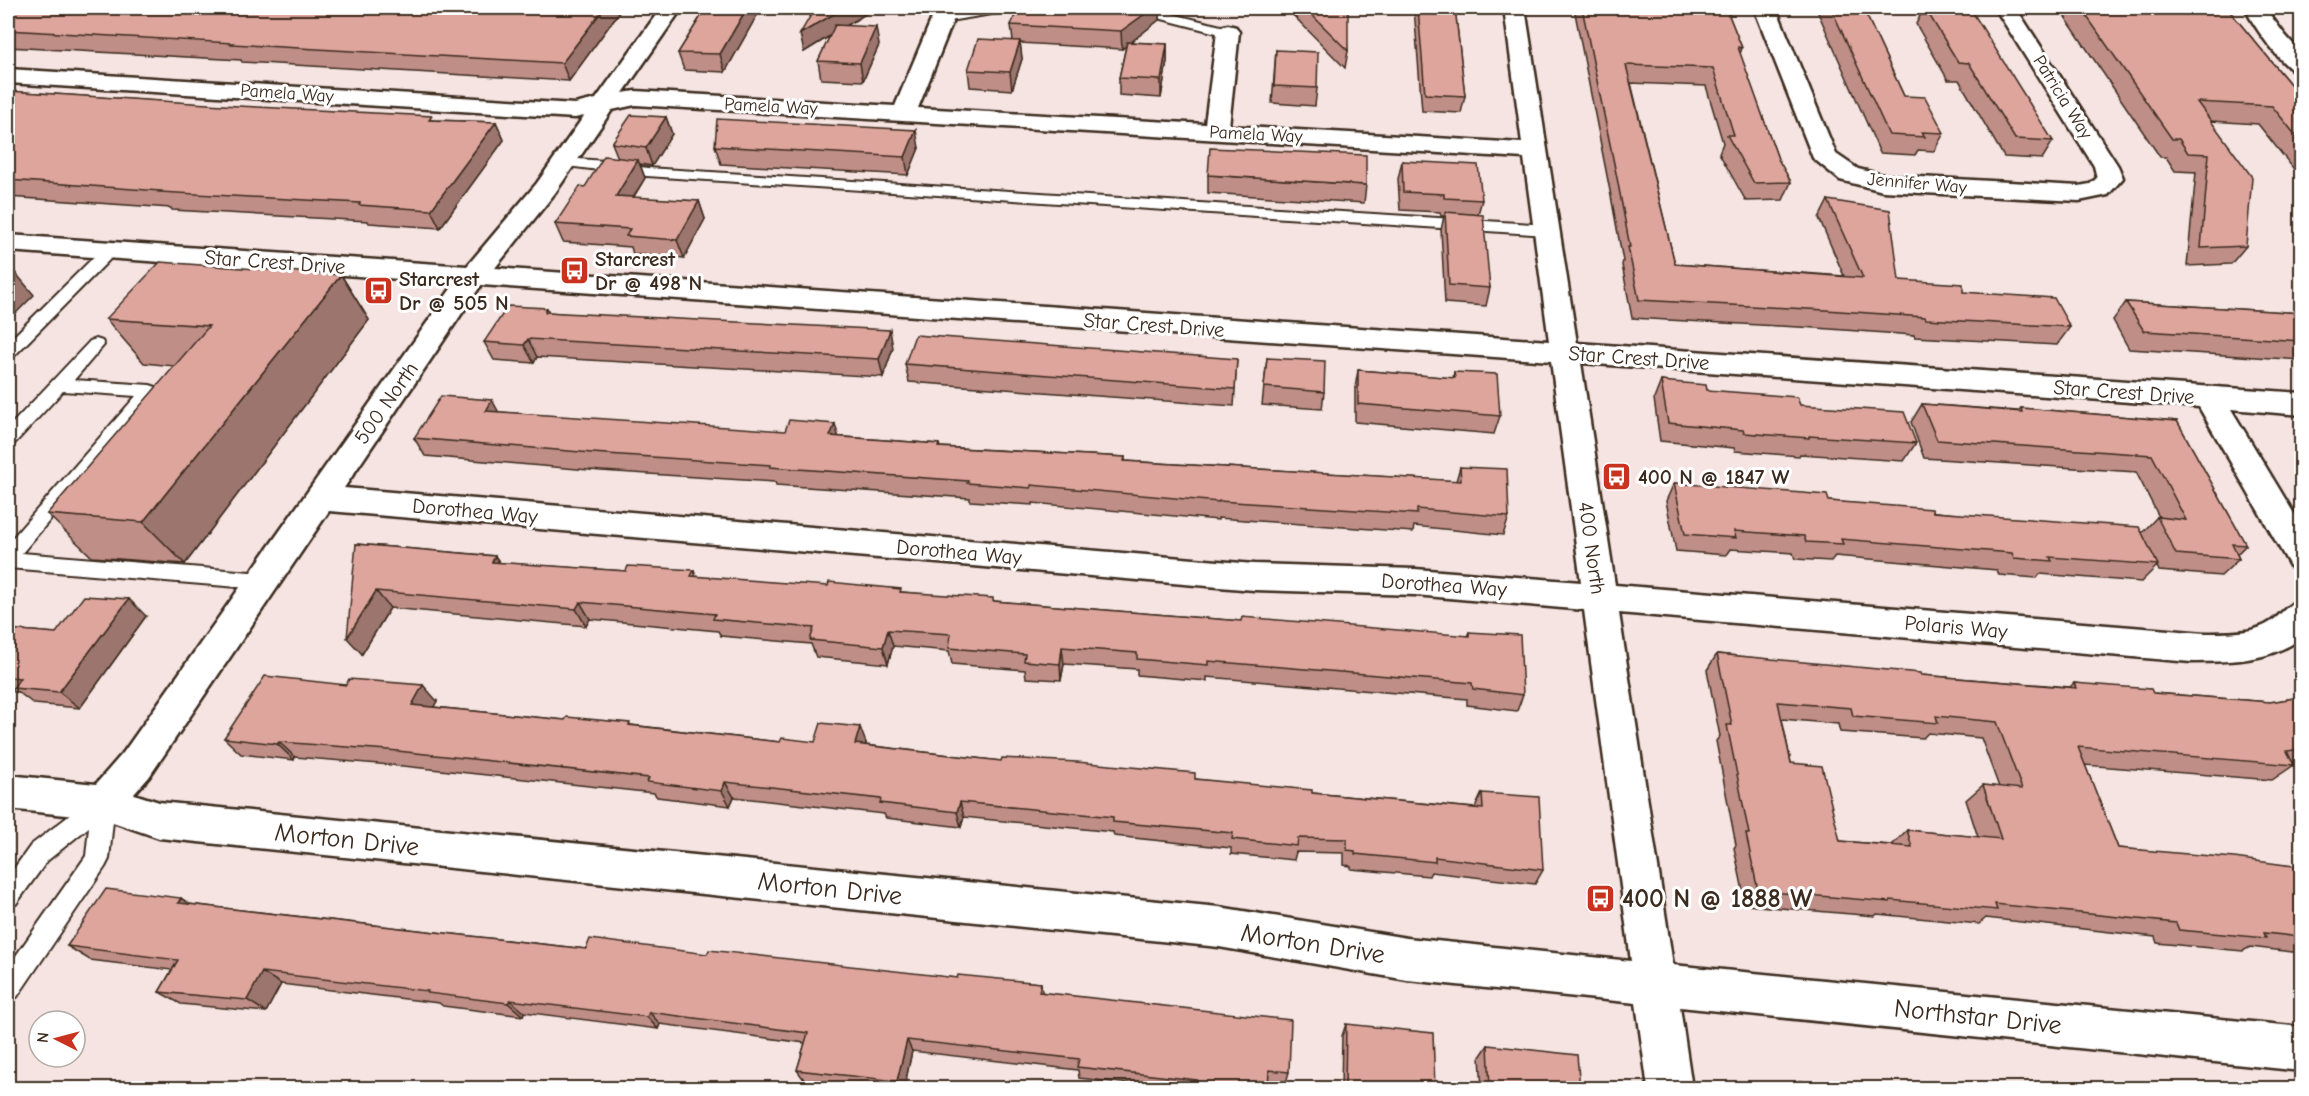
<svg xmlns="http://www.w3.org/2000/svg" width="2309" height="1096" font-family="'Comic Neue',sans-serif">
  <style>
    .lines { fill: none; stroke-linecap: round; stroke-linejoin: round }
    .service-casing { stroke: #3b2a1e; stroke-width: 4 }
    .minor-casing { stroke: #3b2a1e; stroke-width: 5 }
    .service { fill: #fff; fill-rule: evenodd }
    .minor { fill: #fff; fill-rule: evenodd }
    .wall { fill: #bf8e87; stroke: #3b2a1e; stroke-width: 1.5; fill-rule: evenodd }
    .shaded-wall { fill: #9b746e; stroke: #3b2a1e; stroke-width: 1.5 }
    .building { fill: #dea59d; stroke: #3b2a1e; stroke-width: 1.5; fill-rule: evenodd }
    .labels { text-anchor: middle; stroke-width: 6; stroke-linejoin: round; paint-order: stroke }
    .far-street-label { font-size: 18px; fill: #3b2a1e; stroke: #fff }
    .poi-label { font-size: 21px; font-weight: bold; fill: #3b2a1e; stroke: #fff; text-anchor: start }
    .street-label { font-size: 21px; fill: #3b2a1e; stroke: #fff }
    .near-street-label { font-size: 26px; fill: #3b2a1e; stroke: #fff }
    .near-poi-label { font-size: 26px; font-weight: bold; fill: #3b2a1e; stroke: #fff; text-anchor: start }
  </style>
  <rect width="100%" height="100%" fill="#f5e4e2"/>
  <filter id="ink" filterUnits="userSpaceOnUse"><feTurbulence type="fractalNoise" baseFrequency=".0167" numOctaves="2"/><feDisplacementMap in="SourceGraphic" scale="12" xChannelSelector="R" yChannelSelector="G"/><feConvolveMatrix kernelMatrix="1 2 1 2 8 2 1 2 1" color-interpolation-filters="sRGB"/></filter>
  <g filter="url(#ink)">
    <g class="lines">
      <defs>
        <path id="service" d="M984,8H1010L1004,12L943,22L937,18L943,14Z
          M1129,8H1148L1233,29L1235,32L1228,36L1131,11Z
          M564,158L605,161L647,168L1547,225L1555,230L1547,235L647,176L559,165L557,162L559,159Z
          M110,245L118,250L116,253L14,356L8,358V342L104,247Z
          M96,339L102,341L104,345L74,380L150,385L156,387L159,391L22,553L262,573L269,575L272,581L269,587L262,589L8,568V543L136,396L63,391L14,444L8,445V428L90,341Z
          M104,792L112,795L115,802L109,859L105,867L17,997L8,1000V967L86,856L89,827L47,861L16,904L8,907V877L31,845L96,795Z"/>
        <path id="minor" d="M661,8H682L623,93L635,91L895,106L932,18L935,13L943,11L951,13L954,18L918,108L1205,124L1217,32L1220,27L1228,25L1236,27L1239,32L1229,126L1522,143L1504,8H1525L1577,343L2302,393V415L2231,409L2302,527V570L2290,566L2199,407L1581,363L1615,585L2205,633C2227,633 2254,634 2272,621C2283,613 2288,603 2302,598V637C2271,662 2229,662 2191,662L1619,613L1673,965L2302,1027V1071L1680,1007L1692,1088H1648L1636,1003L1407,980L1219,947L159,838L104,819L8,809V775L96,784L123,753L455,283L8,251V235L467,266L537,183L584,116L575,118L8,83V69L575,104L596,99ZM635,105L1524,158L1549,341L495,268L555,193L612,110ZM481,285L1551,361L1581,582L1415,569L1254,564L344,488ZM329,511L1254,590L1415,595L1584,610L1631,961L1407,938L1219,907L159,802L134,794L149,777Z
          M1754,8H1776L1836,154L1858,169L1883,175L2079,186L2090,184L2097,178L2094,166L1995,8H2016L2118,166L2123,178L2108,195L2079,201L1883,191L1840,180L1813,158Z
          M2245,8H2265L2285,35L2302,54V75C2283,70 2253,25 2245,8Z"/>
      </defs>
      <!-- service casing -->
      <use href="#service" class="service-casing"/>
      <!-- minor casing -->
      <use href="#minor" class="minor-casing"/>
      <!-- service -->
      <use href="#service" class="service"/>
      <!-- minor -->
      <use href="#minor" class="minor"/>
    </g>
    <!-- wall -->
    <path class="wall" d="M8,8L620,11L569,81L242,62L241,60L8,47Z
      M706,8H761L725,72L684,70L678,53Z
      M815,8H875L846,26L879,45L863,81L821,79L818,61L830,36L804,52Z
      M1018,8H1176L1171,11L1159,8V20L1131,42L1167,44V61L1161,98L1119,95V78L1126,46L1122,49L1020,43L1022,59L1012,90L970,87L968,70L1013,41L1011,25Z
      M1286,8H1343L1348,51L1345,68Z
      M1414,8H1455L1465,96L1461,113L1422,111Z
      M1574,8H1726L1742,48L1740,54L1778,159L1791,182L1783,200L1746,201L1719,153L1723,143L1706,86L1631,83L1675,264L1844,276L1819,218L1828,200L1899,280L1963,292L2070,327L2057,345L1915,337L1914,335L1816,328L1632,318L1622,265L1623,261L1611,196Z
      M1816,8H1863L1904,96L1944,133L1934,151L1918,150L1915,155L1880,153Z
      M1924,8H1952L2053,141L2042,159L2004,157L1959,80H1948L1916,24Z
      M2059,8H2227L2301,97V178L2258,124L2211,121L2246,246L2231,264L2187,266L2196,172L2175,171L2166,157H2160Z
      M1276,50L1317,88L1315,106L1272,103Z
      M8,91L434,120L496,122L504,140L440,228L369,223L368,221L172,210L171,208L8,197Z
      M666,117L672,134L652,166L640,164L645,178L633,198L699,201L705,219L684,258L633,254L631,247L563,242L555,224L618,158L612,143Z
      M715,146L919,148L908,175L721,164Z
      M1402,161L1482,200L1478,214L1490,288L1486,306L1445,303L1441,230L1444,216H1441L1440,212L1400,210L1398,179Z
      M1208,175L1366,185L1364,203L1208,193Z
      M341,275L369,320L185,564L92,557L47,514L175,366L144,363L106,319Z
      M2126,302L2301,313V360L2129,349L2113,320Z
      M547,308L549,312L893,348L883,377L537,357L534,363L494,360L484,342Z
      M1267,358L1324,392L1322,409L1262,405Z
      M1237,359L1234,406L909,382L905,364Z
      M1358,370L1453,378L1454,372L1500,416L1494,434L1355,422V388Z
      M1661,381L1707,390L1800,405L1916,443L1904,461L1800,454L1799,456L1735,451L1734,448L1660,441L1654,399Z
      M1922,404L2018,411L2021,408L2177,421L2246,545L2237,554L2239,559L2221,576L2159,571L2157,566L2141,582L2040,574L2037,578L1999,575L1997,570L1835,556L1831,561L1795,559L1793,553L1730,549L1726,555L1676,551L1666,501L1674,483L1829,501L2142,533L2157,517H2159L2136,472L1924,458L1911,422Z
      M499,412L939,444L940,447L1125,457V461L1456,481L1460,467L1509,517L1503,535L1414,526L1413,532L1218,518V520L1033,503V505L970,501V498L776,485L775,482L601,471L425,456L414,438Z
      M356,544L495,556L500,563L626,571L694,570L696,577L902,592L994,601L1241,621L1467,636L1469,632L1523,695L1517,711L1467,705V699L1207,677V681L1137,675V669L1064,664L1061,680L1026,678L1025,670L952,664L949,651L893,646L888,664L816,657L811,644L721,636L718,631L590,619L586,626L390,608L362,654Z
      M146,616L80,708L34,704L18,692L8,691V629L56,633Z
      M1717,654L1921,675L2070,687L2074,683L2153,693L2270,702L2301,697V761L2293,762L2294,765L2272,780L2085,765L2118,848L2301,867V953L2250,947L2243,951L2157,943L2155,937L1986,918L1979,924L1877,914L1875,916L1746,905L1734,848L1736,845L1716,741L1720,736L1707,670ZM1782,719L1838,724L1840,732L1923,738L1928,733L1981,738L1999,787L1983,785L1966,800L1978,837L1907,830L1892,845L1840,841L1791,763Z
      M346,685L437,701L433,707L565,720L631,725L780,742L866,743L865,745L1001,761L1195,779L1312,793L1475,808L1482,793L1543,870L1535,884L1431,872L1429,876L1351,869V866L1344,865V853L1296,852L1294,860L1231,854V848L1114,836L1113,832L964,817L961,827L886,818L884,814L734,797L730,806L657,797L654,793L403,766L295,757L294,760L241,754L224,738Z
      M181,898L189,904L586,949L707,954L957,978L1041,983L1042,992L1289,1072L1286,1083L1268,1082V1089H1174L1079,1078L1078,1070L912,1051L904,1089H871L805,1081L797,1070L805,1043L660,1024L658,1029L524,1012L523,1016L443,1006L439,1003L281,984L266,1012L181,1004L159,992L172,970L90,960L67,946Z
      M1346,1024L1435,1089H1341L1342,1036Z
      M1488,1045L1580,1089H1482L1480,1057Z
      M1799,1081L1860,1089H1790Z"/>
    <!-- shaded-wall -->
    <path class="shaded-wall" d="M604,8H619L620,11L569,81L562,63Z
      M747,8H761L725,72L720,54Z
      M844,8H875L804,52L800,34Z
      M1153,8H1159V20L1122,49L1121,31Z
      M876,27L879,45L863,81L860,63Z
      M1020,41L1022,59L1012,90L1010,72Z
      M1167,44V61L1161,98V80Z
      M666,117L672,134L652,166L646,148Z
      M496,122L504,140L440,228L431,210Z
      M916,130L919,148L908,175L905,157Z
      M638,160L645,178L623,214L616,196Z
      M699,201L705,219L684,258L677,240Z
      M8,264L34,295L8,321Z
      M341,275L369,320L185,564L143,522Z
      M890,330L893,348L883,377L879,359Z
      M528,339L537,357L534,363L524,345Z
      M492,400L502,418L486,411Z
      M835,424L840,442L830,436Z
      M495,556L506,573L492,562Z
      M376,591L390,608L362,654L347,638Z
      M129,599L146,616L80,708L59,692Z
      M580,602L590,619L586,626L576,609Z
      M888,630L893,646L888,664L883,647Z
      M1062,647L1064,664L1061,680L1060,664Z
      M423,685L437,701L426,721L412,705Z
      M860,727L866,743L860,760L855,744Z
      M279,742L295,757L294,760L277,744Z
      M725,782L734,797L730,806L722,791Z
      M960,802L964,817L961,827L957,812Z
      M181,898L201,912L178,903Z
      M262,972L281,984L266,1012L247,1000Z
      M510,1000L524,1012L523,1016L508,1003Z
      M649,1012L660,1024L658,1029L647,1017Z
      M907,1040L912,1051L904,1089H901L897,1081Z"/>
    <!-- building -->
    <path class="building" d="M8,8H604L562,63L231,44L233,43L8,30Z
      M706,8H747L720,54L678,53Z
      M815,8H844L800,34Z
      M1018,8H1153L1121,31L1011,25Z
      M1305,8H1343L1348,12V51Z
      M1418,8H1455L1465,96L1425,94Z
      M1582,8H1726L1742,48L1738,47L1778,159L1791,182L1754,183L1727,135H1734L1713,68L1626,65L1675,264L1863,278L1828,200L1890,210L1899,280L1963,284V292L2054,298L2070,327L1926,319L1925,317L1826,310L1639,300L1628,247H1630L1617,178Z
      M1831,8H1863L1904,96L1925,97L1944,133L1922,132L1925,137L1889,135Z
      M1925,8H1970L2053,141L2015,139L1969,63L1958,62Z
      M2081,8H2227L2301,97V142L2272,106L2197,102L2252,177L2246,246L2201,248L2209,154L2188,153L2179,139H2172Z
      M835,25L876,27L860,63L818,61Z
      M978,39L1020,41L1010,72L968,70Z
      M1127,42L1167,44L1161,80L1119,78Z
      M1276,50L1318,52L1317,88L1274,86Z
      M8,91L238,106L432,116L429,120L496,122L431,210L359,205L360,203L159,192L161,191L8,180Z
      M631,115L666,117L646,148L612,143Z
      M717,119L916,130L905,157L715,146Z
      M1210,148L1366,155V185L1208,175Z
      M604,156L638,160L616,196L699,201L677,240L626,236L630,229L555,224L580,186L585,187Z
      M1402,161L1478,165L1482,200L1444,198V194L1403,192Z
      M1445,212L1483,215L1490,288L1449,285Z
      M160,262L341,275L143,522L47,514L209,326L106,319Z
      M2126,302L2301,313V341L2144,331Z
      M508,306L547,308L545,312L890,330L879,359L528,339L524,345L484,342Z
      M915,335L1237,359L1235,389L905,364Z
      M1267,358L1325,361L1324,392L1264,387Z
      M1358,370L1455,378L1454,372L1497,374L1500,416L1358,404Z
      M1661,381L1706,385L1707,390L1797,397L1800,405L1904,412L1916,443L1809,436V438L1744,433L1743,430L1668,423Z
      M441,396L492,400L486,411L785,431L789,420L835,424L830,436L939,444L938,447L1125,457L1124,461L1461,481L1460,467L1507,469L1509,517L1417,509V514L1219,501V502L1031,485V488L967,483L968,481L770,467L771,465L592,453L414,438Z
      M1922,404L2022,412L2021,408L2177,421L2246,545L2232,544L2239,559L2176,554L2157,517L2186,520L2152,455L1937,440Z
      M1674,483L1827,495L1829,501L1932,509L1933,512L2139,527L2158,565L2050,557L2052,561L2014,558L2012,553L1841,539L1843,544L1806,542L1804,536L1734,531L1736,538L1685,534Z
      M356,544L495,556L492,562L626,571L628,566L694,570L691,576L828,586L829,582L901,589L900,592L993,598V601L1241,621L1242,617L1469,636V632L1520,635L1523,695L1473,689L1472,683L1208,661V665L1137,659V653L1062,647L1060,664L1024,661L1025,654L949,648L951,634L888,630L883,647L810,640L814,628L713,619L715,614L580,602L576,609L376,591L347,638Z
      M84,596L129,599L59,692L13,688L20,678L8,677V629L56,633Z
      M1717,654L1920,673L1921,675L2076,688L2074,683L2151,689L2153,693L2270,702L2301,697V749L2287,751L2294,765L2078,747L2118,848L2234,858L2301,867V937L2264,933L2266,938L2179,930L2176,923L1995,904L1997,910L1890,900V902L1758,891L1746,834H1749L1727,725H1732ZM1778,702L1851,708L1853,716L1938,723L1936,716L1997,722L2022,789L1983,785L2001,839L1907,830L1912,847L1840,841L1822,766L1791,763Z
      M265,676L346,685L349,679L423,685L412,705L565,720L567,717L630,723L629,725L780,742L782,738L815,742L821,723L860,727L855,744L1001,761L1002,758L1077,762L1195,773V779L1312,790V793L1483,809L1482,793L1539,797L1543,870L1435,857V862L1355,854V851L1347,850V839L1298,838L1297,846L1232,839L1233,833L1113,822V817L960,802L957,812L880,803L881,799L725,782L722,791L647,782L649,778L388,750L279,742L277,744L224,738Z
      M106,889L181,898L178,903L586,949L590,939L707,954L709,950L957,978L958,975L1041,983L1039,992L1291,1020L1289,1072L1269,1070L1268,1089H1196L1197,1080L1077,1067L1079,1059L907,1040L897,1081L797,1070L808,1033L649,1012L647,1017L510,1000L508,1003L427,993L428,991L262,972L247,1000L159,992L178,960L67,946Z
      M1346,1024L1433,1033L1435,1089H1345Z
      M1488,1045L1577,1055L1580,1089H1490Z
      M1799,1081L1860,1089H1801Z"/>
  </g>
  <!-- icons -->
  <defs>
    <symbol id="bus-square" viewBox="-11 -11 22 22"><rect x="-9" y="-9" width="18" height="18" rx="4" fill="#c8321e" stroke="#fff"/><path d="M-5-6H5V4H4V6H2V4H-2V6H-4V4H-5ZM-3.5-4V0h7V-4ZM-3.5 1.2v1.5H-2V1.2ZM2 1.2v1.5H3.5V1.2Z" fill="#fff"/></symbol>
  </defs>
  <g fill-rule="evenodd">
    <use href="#bus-square" x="558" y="254" width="33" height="33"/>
    <use href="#bus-square" x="362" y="274" width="33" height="33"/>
    <use href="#bus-square" x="1600" y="460" width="33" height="33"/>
    <use href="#bus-square" x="1584" y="882" width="33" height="33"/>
  </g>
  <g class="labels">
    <!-- far-street labels -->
    <g class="far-street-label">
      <text transform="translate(287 93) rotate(4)" y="6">Pamela Way</text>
      <text transform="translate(2063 97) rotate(58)" y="6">Patricia Way</text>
      <text transform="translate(771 106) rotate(3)" y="6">Pamela Way</text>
      <text transform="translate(1256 134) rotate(3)" y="6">Pamela Way</text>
      <text transform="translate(1917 183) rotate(5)" y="6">Jennifer Way</text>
    </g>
    <!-- poi labels -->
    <g class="poi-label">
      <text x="595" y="266">Starcrest<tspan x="595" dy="24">Dr @ 498 N</tspan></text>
      <text x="399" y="286">Starcrest<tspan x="399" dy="24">Dr @ 505 N</tspan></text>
      <text x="1638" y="484">400 N @ 1847 W</text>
    </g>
    <!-- street labels -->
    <g class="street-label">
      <text transform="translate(275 262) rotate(4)" y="7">Star Crest Drive</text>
      <text transform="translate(1154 325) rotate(4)" y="7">Star Crest Drive</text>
      <text transform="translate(1639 358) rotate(4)" y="7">Star Crest Drive</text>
      <text transform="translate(2124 392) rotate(4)" y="7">Star Crest Drive</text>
      <text transform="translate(386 403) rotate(-55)" y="7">500 North</text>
      <text transform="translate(475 511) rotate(5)" y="7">Dorothea Way</text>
      <text transform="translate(1592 548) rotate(82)" y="7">400 North</text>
      <text transform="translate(959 552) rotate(5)" y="7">Dorothea Way</text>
      <text transform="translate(1444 585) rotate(4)" y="7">Dorothea Way</text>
      <text transform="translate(1956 627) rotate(5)" y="7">Polaris Way</text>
    </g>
    <!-- near-street labels -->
    <g class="near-street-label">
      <text transform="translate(347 839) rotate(6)" y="9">Morton Drive</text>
      <text transform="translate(830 888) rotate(6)" y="9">Morton Drive</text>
      <text transform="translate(1313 943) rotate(9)" y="9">Morton Drive</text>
      <text transform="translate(1978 1016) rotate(6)" y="9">Northstar Drive</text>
    </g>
    <!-- near-poi labels -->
    <g class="near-poi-label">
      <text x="1622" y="907">400 N @ 1888 W</text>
    </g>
  </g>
  <!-- margin -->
  <rect width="2309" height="1096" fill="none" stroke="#fff" stroke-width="30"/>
  <rect x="15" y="15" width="2279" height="1066" fill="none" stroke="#3b2a1e" stroke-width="2" filter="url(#ink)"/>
  <!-- north arrow -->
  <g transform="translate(57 1039) rotate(276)"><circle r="28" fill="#ffffff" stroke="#b1aaa5" stroke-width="1.5"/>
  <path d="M0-4.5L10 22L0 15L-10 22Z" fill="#c8321e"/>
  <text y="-9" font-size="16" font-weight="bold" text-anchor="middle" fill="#3b2a1e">N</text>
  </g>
</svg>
